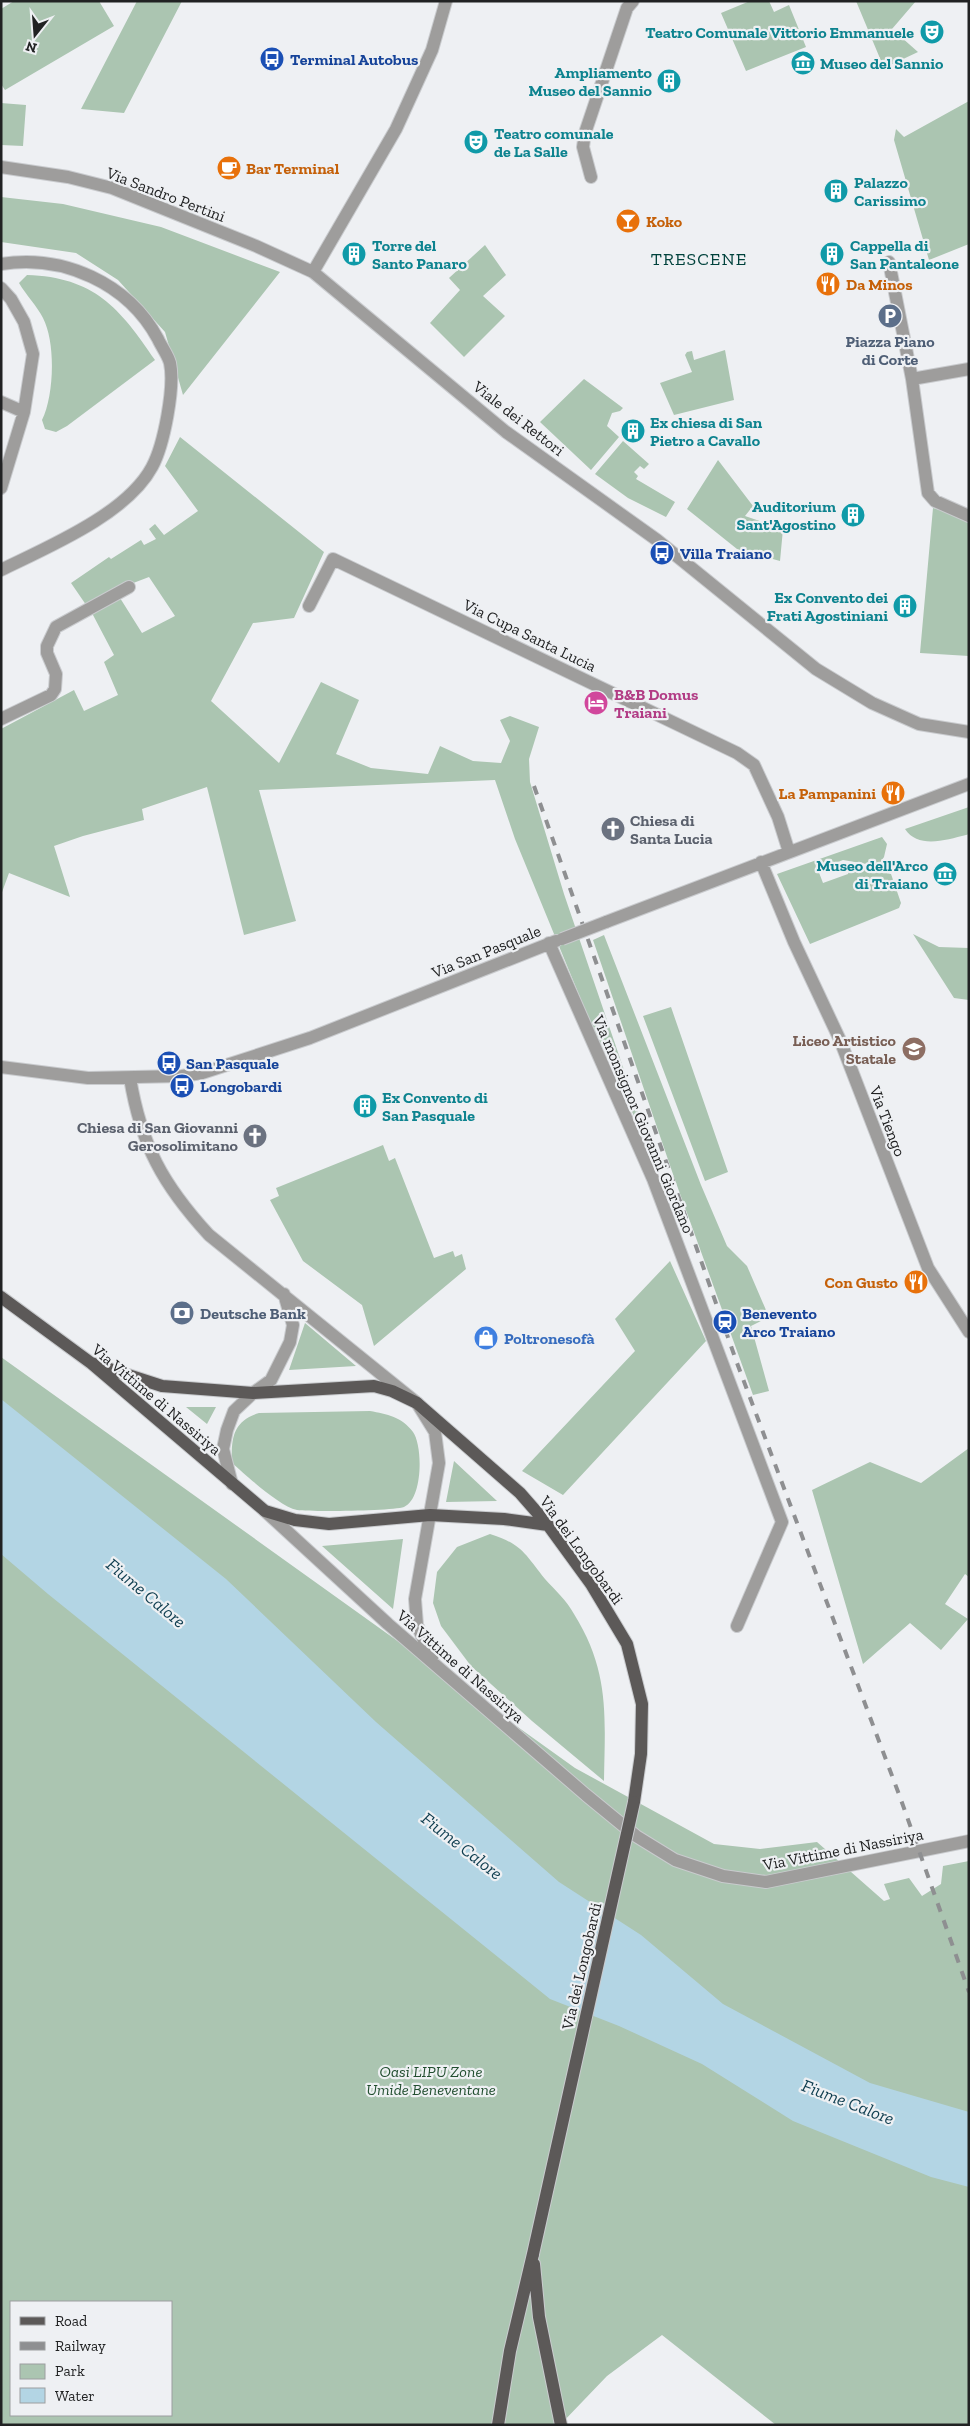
<svg xmlns="http://www.w3.org/2000/svg" width="970" height="2426" font-family="'Zilla Slab',serif">
  <style>
    .green { fill: #abc5b1; fill-rule: evenodd }
    .water { fill: #b3d5e4 }
    .lines { fill: none; stroke-linecap: round; stroke-linejoin: round }
    .minor-casing { stroke: #c9cbce; stroke-width: 14 }
    .major-casing { stroke: #c9cbce; stroke-width: 14 }
    .minor { stroke: #9e9d9c; stroke-width: 12 }
    .major { stroke: #5c5958; stroke-width: 12 }
    .rail { stroke: #8e8f91; stroke-width: 4; stroke-dasharray: 9 9; stroke-linecap: butt }
    .minor-bridge-casing { stroke: #c9cbce; stroke-width: 14; stroke-linecap: butt }
    .major-bridge-casing { stroke: #c9cbce; stroke-width: 14; stroke-linecap: butt }
    .minor-bridge { stroke: #9e9d9c; stroke-width: 12 }
    .major-bridge { stroke: #5c5958; stroke-width: 12 }
    .labels { text-anchor: middle; stroke-width: 4.5; stroke-linejoin: round; paint-order: stroke }
    .culture-label { font-size: 16px; font-weight: bold; fill: #0d838f; stroke: #eef0f3; text-anchor: start }
    .transit-label { font-size: 16px; font-weight: bold; fill: #164399; stroke: #eef0f3; text-anchor: start }
    .food-label { font-size: 16px; font-weight: bold; fill: #c56008; stroke: #eef0f3; text-anchor: start }
    .street-label { font-size: 16px; fill: #212223; stroke: #eef0f3 }
    .service-label { font-size: 16px; font-weight: bold; fill: #4e5e75; stroke: #eef0f3 }
    .hotel-label { font-size: 16px; font-weight: bold; fill: #b23c85; stroke: #eef0f3; text-anchor: start }
    .worship-label { font-size: 16px; font-weight: bold; fill: #5b616d; stroke: #eef0f3; text-anchor: start }
    .education-label { font-size: 16px; font-weight: bold; fill: #785e54; stroke: #eef0f3; text-anchor: end }
    .shop-label { font-size: 16px; font-weight: bold; fill: #366cbe; stroke: #eef0f3; text-anchor: start }
    .park-label { font-size: 16px; font-style: italic; fill: #214e2f; stroke: #eef0f3 }
    .neighbourhood-label { font-size: 18px; letter-spacing: 1px; fill: #00423c; stroke: #eef0f3 }
    .water-label { font-size: 18px; font-style: italic; fill: #0e3d4f; stroke: #eef0f3 }
  </style>
  <rect width="100%" height="100%" fill="#eef0f3"/>
  <!-- green -->
  <path class="green" d="M14,1H99L114,26L5,90L1,84V9Z
    M137,1H182L124,113L81,109Z
    M750,1H769L774,12L789,5L806,47L746,71L721,13Z
    M856,1H916L892,29L918,52L884,68Z
    M969,101V244L929,260L894,140L896,129L904,137Z
    M1,103L26,105L23,146L1,145Z
    M1,197L63,204L161,227L280,272L183,395L165,332L118,280L76,253L1,242Z
    M485,245L506,275L483,296L505,316L464,357L430,323L460,290L449,278Z
    M27,275C94,277 120,308 155,360L67,426L56,432L45,429L42,420C54,396 56,343 43,318C37,306 26,295 19,283Z
    M725,350L734,400L674,415L660,383L692,372L685,355L687,352L692,351L694,360Z
    M584,379L623,408L620,411L612,413L607,426L619,437L591,470L540,422Z
    M180,437L324,552L294,618L253,623L211,701L279,763L321,682L359,700L336,754L371,768L428,774L440,746L473,761L501,763L510,741L500,720L510,716L539,727L529,759L530,782L564,894L656,1164L584,1007L515,839L495,780L259,790L296,921L244,935L207,787L142,809L144,820L83,836L54,846L70,897L9,873L1,895V729L74,690L84,711L118,695L104,662L114,655L93,615L71,583L109,557L111,559L141,540L144,545L156,539L149,529L155,524L164,535L198,511L165,466ZM149,577L175,616L142,633L115,590Z
    M623,441L649,464L644,469L640,466L634,472L638,476L636,479L675,502L666,517L628,498L595,474Z
    M718,460L753,506L745,516L783,529L780,561L737,549L687,509Z
    M933,508L954,514L969,523V656L920,653Z
    M969,807V834L966,835C946,840 918,849 905,829Z
    M882,837L887,844L884,857L878,866L843,860L818,870L823,883L848,874L850,868L861,867L891,874L901,903L899,908L810,944L777,874Z
    M913,934L939,947L969,948V1000L954,998Z
    M604,935L701,1185L727,1246L747,1266L769,1317L751,1326L769,1391L753,1395L675,1180L593,940Z
    M671,1007L728,1172L705,1181L643,1016Z
    M383,1145L389,1161L395,1158L434,1258L453,1251L455,1257L462,1254L466,1269L374,1346L362,1305L303,1261L270,1200L279,1196L276,1188Z
    M670,1261L706,1341L563,1495L522,1471L635,1351L615,1319Z
    M305,1323L356,1366L289,1370Z
    M1,1357L575,1768L714,1844L760,1849L817,1842L884,1901L890,1899L884,1884L909,1878L922,1896L941,1884L943,1866L969,1861V2425H776L662,2335L607,2376L560,2425H1ZM11,2302H171V2415H11Z
    M186,1407H216L207,1424Z
    M370,1411C387,1414 402,1417 413,1432C423,1446 423,1499 404,1507C393,1511 311,1512 297,1510C279,1506 247,1476 232,1463C231,1438 233,1421 259,1413Z
    M969,1448V1577L965,1574L945,1604L968,1619L941,1650L910,1623L863,1664L812,1490L870,1462L921,1483Z
    M454,1461L497,1501L446,1502Z
    M490,1534C522,1544 525,1554 545,1579C555,1590 567,1601 574,1614C610,1672 605,1716 604,1781L532,1721L471,1666L441,1626L433,1603L437,1572L457,1547Z
    M403,1539L393,1609L322,1546Z"/>
  <!-- water -->
  <path class="water" d="M1,1399L226,1579L376,1722L559,1882L641,1935L723,2004L870,2083L969,2112V2187L931,2177L793,2121L702,2064L619,2026L550,1999L48,1594L1,1554Z"/>
  <g class="lines">
    <defs>
      <path id="minor" d="M1,167L68,177L112,188L256,246L313,272L506,432L657,540L816,669L872,703L919,724L969,732
        M591,177L583,147L585,133L627,8L633,1
        M889,262L912,379L969,369
        M1,264C63,254 128,283 158,339C161,346 168,355 170,363C175,387 164,445 152,467C127,514 48,547 1,570
        M313,272L396,129L432,50L446,1
        M1,288L11,299L24,322L33,354L24,412L1,488
        M912,379L928,493L935,501L969,516
        M1,402L24,412
        M309,606L333,559L737,753L754,765L778,817L789,852
        M1,719L51,695L55,689L56,674L47,653V646L56,627L129,587
        M761,862L794,942L840,1040L928,1268L969,1332
        M606,922L969,784
        M549,943L653,1179L782,1522L737,1626
        M1,1067L88,1078L182,1076L202,1073L310,1038L556,941
        M130,1078C141,1145 163,1185 209,1235L417,1403L435,1432L439,1463L415,1599L417,1625L432,1658
        M232,1484L223,1449L227,1430L234,1411L253,1393L271,1380L290,1342L293,1325L284,1294
        M265,1511L388,1624L586,1795L636,1836L675,1860L723,1876L766,1882L969,1841"/>
      <path id="major" d="M1,1297L91,1363L265,1511L295,1520L329,1524L430,1515L504,1519L548,1525
        M91,1363L162,1386L253,1393L374,1386L392,1391L417,1403L520,1493L548,1525L591,1584L627,1644L642,1704L641,1754L634,1802
        M534,2264L539,2317L561,2425
        M498,2425L510,2351L533,2254"/>
    </defs>
    <!-- minor casing -->
    <use href="#minor" class="minor-casing"/>
    <!-- major casing -->
    <use href="#major" class="major-casing"/>
    <!-- minor -->
    <use href="#minor" class="minor"/>
    <!-- major -->
    <use href="#major" class="major"/>
    <!-- rail -->
    <path class="rail" d="M534,786L737,1363L900,1797L969,1992"/>
    <defs>
      <path id="minor-bridge" d="M562,939L606,922"/>
      <path id="major-bridge" d="M533,2254L634,1802"/>
    </defs>
    <!-- minor-bridge casing -->
    <use href="#minor-bridge" class="minor-bridge-casing"/>
    <!-- major-bridge casing -->
    <use href="#major-bridge" class="major-bridge-casing"/>
    <!-- minor-bridge -->
    <use href="#minor-bridge" class="minor-bridge"/>
    <!-- major-bridge -->
    <use href="#major-bridge" class="major-bridge"/>
  </g>
  <!-- icons -->
  <defs>
    <symbol id="theatre-disc" viewBox="-11 -11 22 22"><circle r="9.5" fill="#0f9aa8" stroke="#eef0f3"/><path d="M-5-5.5Q0-4 5-5.5V0Q5 5 0 6Q-5 5-5 0ZM-3.3-2.5H-1v1.5H-3.3ZM1-2.5H3.3v1.5H1ZM-2.8 1Q0 5.5 2.8 1Z" fill="#fff"/></symbol>
    <symbol id="bus-disc" viewBox="-11 -11 22 22"><circle r="9.5" fill="#1a4fb4" stroke="#eef0f3"/><path d="M-5-6H5V4H4V6H2V4H-2V6H-4V4H-5ZM-3.5-4V0h7V-4ZM-3.5 1.2v1.5H-2V1.2ZM2 1.2v1.5H3.5V1.2Z" fill="#fff"/></symbol>
    <symbol id="museum-disc" viewBox="-11 -11 22 22"><circle r="9.5" fill="#0f9aa8" stroke="#eef0f3"/><path d="M0-6L6-3V-2H-6V-3ZM-5-1h2V3h-2ZM-1-1h2V3h-2ZM3-1h2V3H3ZM-6 4H6V6H-6Z" fill="#fff"/></symbol>
    <symbol id="building-disc" viewBox="-11 -11 22 22"><circle r="9.5" fill="#0f9aa8" stroke="#eef0f3"/><path d="M-4-6H4V6H1V3H-1V6H-4ZM-2.5-4.3h1.7v1.8h-1.7ZM.8-4.3h1.7v1.8H.8ZM-2.5-1h1.7V.8h-1.7ZM.8-1h1.7V.8H.8Z" fill="#fff"/></symbol>
    <symbol id="cafe-disc" viewBox="-11 -11 22 22"><circle r="9.5" fill="#e8710a" stroke="#eef0f3"/><path d="M-5.5-4.5H6V0H3Q3 3.5 0 3.5H-2.5Q-5.5 3.5-5.5 0ZM3-3.2v2h1.7v-2ZM-6 4.5H4V6H-6Z" fill="#fff"/></symbol>
    <symbol id="bar-disc" viewBox="-11 -11 22 22"><circle r="9.5" fill="#e8710a" stroke="#eef0f3"/><path d="M-6-5H6L.8 .8V4.5H3.5V6h-7V4.5H-.8V.8Z" fill="#fff"/></symbol>
    <symbol id="restaurant-disc" viewBox="-11 -11 22 22"><circle r="9.5" fill="#e8710a" stroke="#eef0f3"/><path d="M-5-6h1v4h1v-4h1v4h1v-4h1v5L-1.5 .5V6h-2V.5L-5-1ZM5-6V6H3V1.5H1.5Q1.5-4 5-6Z" fill="#fff"/></symbol>
    <symbol id="parking-disc" viewBox="-11 -11 22 22"><circle r="9.5" fill="#5c6f8a" stroke="#eef0f3"/><path d="M-3.5-5.5H1a3.5 3.5 0 0 1 0 7H-1V5.5H-3.5ZM-1-3.4V-.6H.8a1.4 1.4 0 0 0 0-2.8Z" fill="#fff"/></symbol>
    <symbol id="hotel-disc" viewBox="-11 -11 22 22"><circle r="9.5" fill="#d1479c" stroke="#eef0f3"/><path d="M-6-4.5h1.5V1H6V5H4.5V3h-9V5H-6ZM-4 0a1.8 1.8 0 1 1 3.6 0ZM.5 0V-2.5h3Q6-2.5 6 0Z" fill="#fff"/></symbol>
    <symbol id="church-disc" viewBox="-11 -11 22 22"><circle r="9.5" fill="#6b7280" stroke="#eef0f3"/><path d="M-1.2-6h2.4v3.5h3.3v2.4h-3.3V6h-2.4V-.1h-3.3v-2.4h3.3Z" fill="#fff"/></symbol>
    <symbol id="school-disc" viewBox="-11 -11 22 22"><circle r="9.5" fill="#8d6e63" stroke="#eef0f3"/><path d="M0-5L7-2L0 1L-7-2ZM-4 1L0 2.5L4 1V4Q0 6-4 4Z" fill="#fff"/></symbol>
    <symbol id="bank-disc" viewBox="-11 -11 22 22"><circle r="9.5" fill="#5c6f8a" stroke="#eef0f3"/><path d="M-6-4H6V4H-6ZM0-2.3a2.3 2.3 0 1 0 0 4.6a2.3 2.3 0 1 0 0-4.6Z" fill="#fff"/></symbol>
    <symbol id="station-disc" viewBox="-11 -11 22 22"><circle r="9.5" fill="#1a4fb4" stroke="#eef0f3"/><path d="M-3-6H3Q5-6 5-4V2Q5 4 3 4L4.5 6H3L1.5 4h-3L-3 6H-4.5L-3 4Q-5 4-5 2V-4Q-5-6-3-6ZM-3.5-4v3h7v-3ZM-3.5 1v1.5H-2V1ZM2 1v1.5H3.5V1Z" fill="#fff"/></symbol>
    <symbol id="shop-disc" viewBox="-11 -11 22 22"><circle r="9.5" fill="#3f7fe0" stroke="#eef0f3"/><path d="M-5-2.5h2.3a2.7 3.5 0 0 1 5.4 0H5L5.5 6h-11ZM-1.5-2.5h3a1.5 2.3 0 0 0-3 0Z" fill="#fff"/></symbol>
  </defs>
  <g fill-rule="evenodd">
    <use href="#theatre-disc" x="918" y="18" width="28" height="28"/>
    <use href="#bus-disc" x="258" y="45" width="28" height="28"/>
    <use href="#museum-disc" x="789" y="49" width="28" height="28"/>
    <use href="#building-disc" x="655" y="67" width="28" height="28"/>
    <use href="#theatre-disc" x="462" y="128" width="28" height="28"/>
    <use href="#cafe-disc" x="215" y="154" width="28" height="28"/>
    <use href="#building-disc" x="822" y="177" width="28" height="28"/>
    <use href="#bar-disc" x="614" y="207" width="28" height="28"/>
    <use href="#building-disc" x="340" y="240" width="28" height="28"/>
    <use href="#building-disc" x="818" y="240" width="28" height="28"/>
    <use href="#restaurant-disc" x="814" y="270" width="28" height="28"/>
    <use href="#parking-disc" x="876" y="302" width="28" height="28"/>
    <use href="#building-disc" x="619" y="417" width="28" height="28"/>
    <use href="#building-disc" x="839" y="501" width="28" height="28"/>
    <use href="#bus-disc" x="648" y="539" width="28" height="28"/>
    <use href="#building-disc" x="891" y="592" width="28" height="28"/>
    <use href="#hotel-disc" x="582" y="689" width="28" height="28"/>
    <use href="#restaurant-disc" x="879" y="779" width="28" height="28"/>
    <use href="#church-disc" x="599" y="815" width="28" height="28"/>
    <use href="#museum-disc" x="931" y="860" width="28" height="28"/>
    <use href="#school-disc" x="900" y="1035" width="28" height="28"/>
    <use href="#bus-disc" x="155" y="1049" width="28" height="28"/>
    <use href="#bus-disc" x="168" y="1072" width="28" height="28"/>
    <use href="#building-disc" x="351" y="1092" width="28" height="28"/>
    <use href="#church-disc" x="241" y="1122" width="28" height="28"/>
    <use href="#restaurant-disc" x="902" y="1268" width="28" height="28"/>
    <use href="#bank-disc" x="168" y="1299" width="28" height="28"/>
    <use href="#station-disc" x="711" y="1308" width="28" height="28"/>
    <use href="#shop-disc" x="472" y="1324" width="28" height="28"/>
  </g>
  <g class="labels">
    <!-- culture labels -->
    <g class="culture-label">
      <text x="914" y="38" text-anchor="end">Teatro Comunale Vittorio Emmanuele</text>
      <text x="820" y="69">Museo del Sannio</text>
      <text x="652" y="78" text-anchor="end">Ampliamento<tspan x="652" dy="18">Museo del Sannio</tspan></text>
      <text x="494" y="139">Teatro comunale<tspan x="494" dy="18">de La Salle</tspan></text>
      <text x="854" y="188">Palazzo<tspan x="854" dy="18">Carissimo</tspan></text>
      <text x="372" y="251">Torre del<tspan x="372" dy="18">Santo Panaro</tspan></text>
      <text x="850" y="251">Cappella di<tspan x="850" dy="18">San Pantaleone</tspan></text>
      <text x="650" y="428">Ex chiesa di San<tspan x="650" dy="18">Pietro a Cavallo</tspan></text>
      <text x="836" y="512" text-anchor="end">Auditorium<tspan x="836" dy="18">Sant'Agostino</tspan></text>
      <text x="888" y="603" text-anchor="end">Ex Convento dei<tspan x="888" dy="18">Frati Agostiniani</tspan></text>
      <text x="928" y="871" text-anchor="end">Museo dell'Arco<tspan x="928" dy="18">di Traiano</tspan></text>
      <text x="382" y="1103">Ex Convento di<tspan x="382" dy="18">San Pasquale</tspan></text>
    </g>
    <!-- transit labels -->
    <g class="transit-label">
      <text x="290" y="65">Terminal Autobus</text>
      <text x="680" y="559">Villa Traiano</text>
      <text x="186" y="1069">San Pasquale</text>
      <text x="200" y="1092">Longobardi</text>
      <text x="742" y="1319">Benevento<tspan x="742" dy="18">Arco Traiano</tspan></text>
    </g>
    <!-- food labels -->
    <g class="food-label">
      <text x="246" y="174">Bar Terminal</text>
      <text x="646" y="227">Koko</text>
      <text x="846" y="290">Da Minos</text>
      <text x="876" y="799" text-anchor="end">La Pampanini</text>
      <text x="898" y="1288" text-anchor="end">Con Gusto</text>
    </g>
    <!-- street labels -->
    <g class="street-label">
      <text transform="translate(166 194) rotate(21)" y="6">Via Sandro Pertini</text>
      <text transform="translate(519 418) rotate(38)" y="6">Viale dei Rettori</text>
      <text transform="translate(530 635) rotate(26)" y="6">Via Cupa Santa Lucia</text>
      <text transform="translate(486 951) rotate(-22)" y="6">Via San Pasquale</text>
      <text transform="translate(888 1121) rotate(69)" y="6">Via Tiengo</text>
      <text transform="translate(644 1124) rotate(67)" y="6">Via monsignor Giovanni Giordano</text>
      <text transform="translate(157 1399) rotate(40)" y="6">Via Vittime di Nassiriya</text>
      <text transform="translate(582 1550) rotate(54)" y="6">Via dei Longobardi</text>
      <text transform="translate(461 1666) rotate(41)" y="6">Via Vittime di Nassiriya</text>
      <text transform="translate(843 1849) rotate(-11)" y="6">Via Vittime di Nassiriya</text>
      <text transform="translate(581 1966) rotate(-77)" y="6">Via dei Longobardi</text>
    </g>
    <!-- service labels -->
    <g class="service-label">
      <text x="890" y="347">Piazza Piano<tspan x="890" dy="18">di Corte</tspan></text>
      <text x="200" y="1319" text-anchor="start">Deutsche Bank</text>
    </g>
    <!-- hotel labels -->
    <g class="hotel-label">
      <text x="614" y="700">B&amp;B Domus<tspan x="614" dy="18">Traiani</tspan></text>
    </g>
    <!-- worship labels -->
    <g class="worship-label">
      <text x="630" y="826">Chiesa di<tspan x="630" dy="18">Santa Lucia</tspan></text>
      <text x="238" y="1133" text-anchor="end">Chiesa di San Giovanni<tspan x="238" dy="18">Gerosolimitano</tspan></text>
    </g>
    <!-- education labels -->
    <g class="education-label">
      <text x="896" y="1046">Liceo Artistico<tspan x="896" dy="18">Statale</tspan></text>
    </g>
    <!-- shop labels -->
    <g class="shop-label">
      <text x="504" y="1344">Poltronesofà</text>
    </g>
    <!-- park labels -->
    <g class="park-label">
      <text x="431" y="2077">Oasi LIPU Zone<tspan x="431" dy="18">Umide Beneventane</tspan></text>
    </g>
    <!-- neighbourhood labels -->
    <g class="neighbourhood-label">
      <text x="699" y="265">TRESCENE</text>
    </g>
    <!-- water labels -->
    <g class="water-label">
      <text transform="translate(146 1593) rotate(40)" y="6">Fiume Calore</text>
      <text transform="translate(462 1846) rotate(38)" y="6">Fiume Calore</text>
      <text transform="translate(848 2102) rotate(21)" y="6">Fiume Calore</text>
    </g>
  </g>
  <!-- border -->
  <rect width="970" height="2426" fill="none" stroke="#212223" stroke-width="5"/>
  <!-- legend -->
  <rect x="10" y="2301" width="162" height="115" fill="#eef0f3" stroke="#9c9ea0"/>
  <rect x="20" y="2317" width="25" height="8" fill="#5c5958" stroke="#9c9ea0"/>
  <text x="55" y="2326" font-size="15" fill="#212223">Road</text>
  <rect x="20" y="2342" width="25" height="8" fill="#8e8f91" stroke="#9c9ea0"/>
  <text x="55" y="2351" font-size="15" fill="#212223">Railway</text>
  <rect x="20" y="2364" width="25" height="15" fill="#abc5b1" stroke="#9c9ea0"/>
  <text x="55" y="2376" font-size="15" fill="#212223">Park</text>
  <rect x="20" y="2388" width="25" height="15" fill="#b3d5e4" stroke="#9c9ea0"/>
  <text x="55" y="2401" font-size="15" fill="#212223">Water</text>
  <!-- north arrow -->
  <g transform="translate(35 35) rotate(197)" stroke="#eef0f3" stroke-width="4" paint-order="stroke">
  <path d="M0-4L9 19L0 12L-9 19Z" fill="#212223"/>
  <text y="-8" font-size="14" font-weight="bold" text-anchor="middle" fill="#212223">N</text>
  </g>
</svg>
